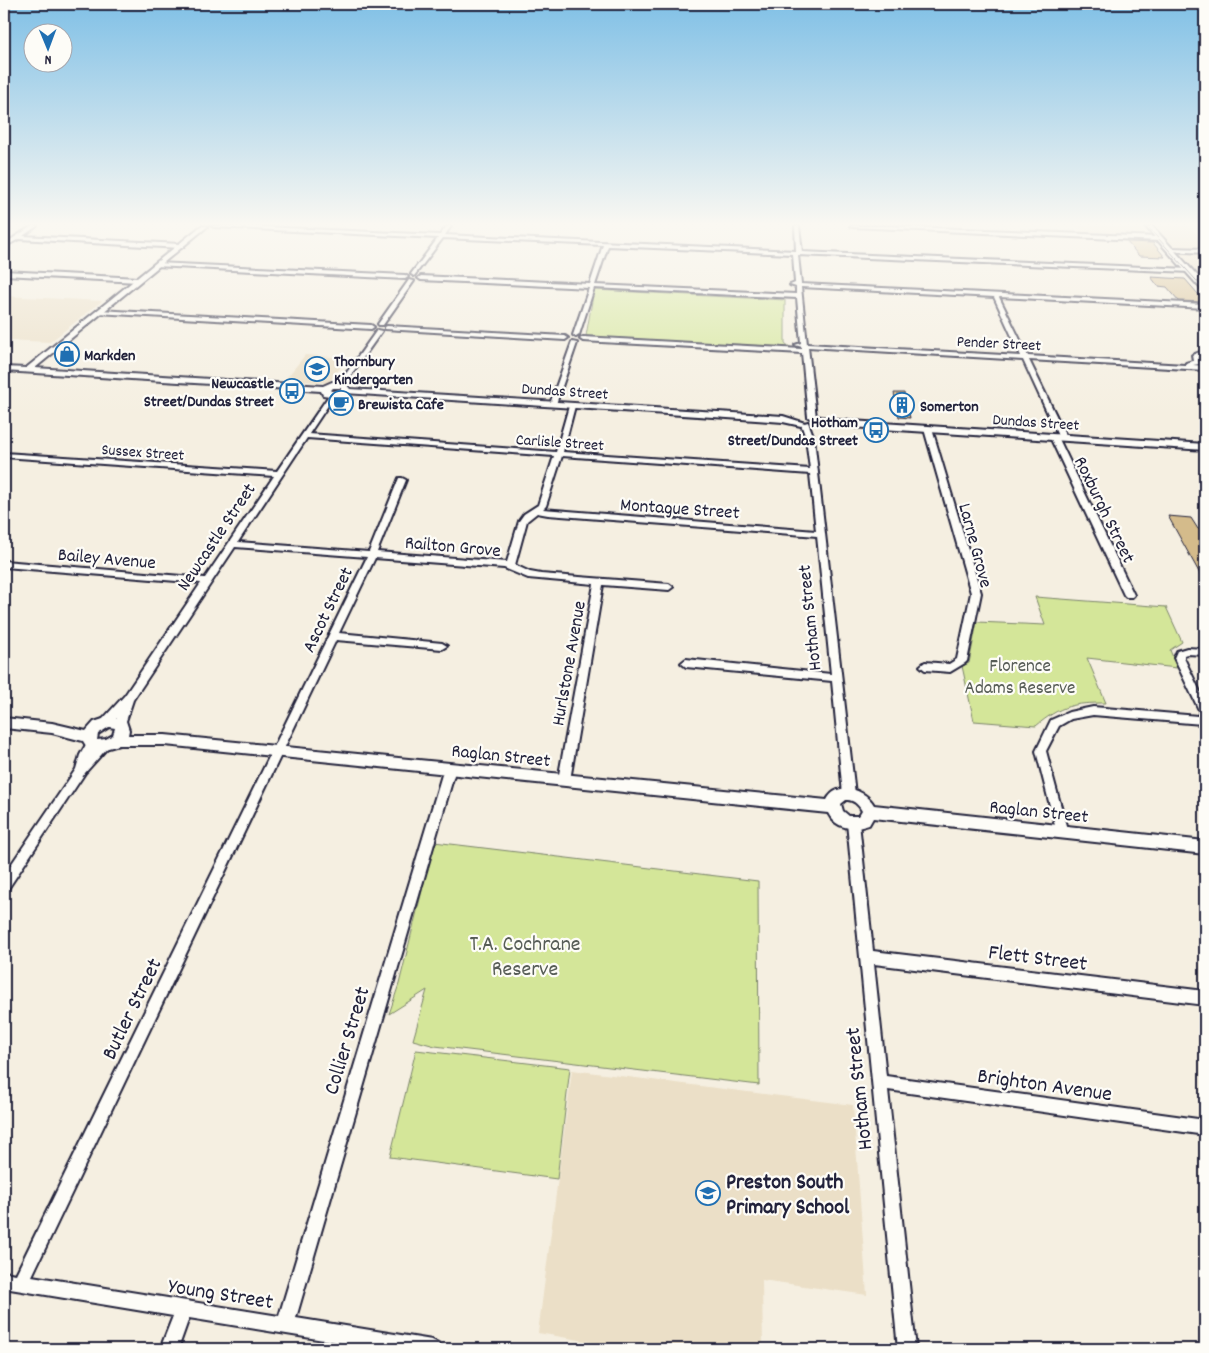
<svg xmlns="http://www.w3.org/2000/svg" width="1209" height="1353" font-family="Dekko,sans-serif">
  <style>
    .built { fill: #ebdfc7 }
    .green { fill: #d4e699; stroke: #7b846a }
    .building { fill: #d4bb8b; stroke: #22223b }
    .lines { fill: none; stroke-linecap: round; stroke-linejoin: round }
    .minor-casing { stroke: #22223b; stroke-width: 4 }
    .tertiary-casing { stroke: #22223b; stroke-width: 4 }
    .secondary-casing { stroke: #22223b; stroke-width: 4 }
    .minor { fill: #fdfcf7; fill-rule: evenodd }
    .tertiary { fill: #fdfcf7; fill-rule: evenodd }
    .secondary { fill: #fdfcf7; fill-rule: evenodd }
    .tram { stroke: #22223b; stroke-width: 1 }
    .labels { text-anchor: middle; stroke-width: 4.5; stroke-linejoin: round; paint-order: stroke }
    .far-street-label { font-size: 16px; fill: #22223b; stroke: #fdfcf7 }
    .far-poi-label { font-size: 16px; font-weight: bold; fill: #22223b; stroke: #fdfcf7; text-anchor: start }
    .street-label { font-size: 19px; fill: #22223b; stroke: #fdfcf7 }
    .park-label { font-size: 19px; fill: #575d57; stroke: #fdfcf7 }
    .near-park-label { font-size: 22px; fill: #575d57; stroke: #fdfcf7 }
    .near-street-label { font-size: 22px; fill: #22223b; stroke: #fdfcf7 }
    .near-poi-label { font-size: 22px; font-weight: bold; fill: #22223b; stroke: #fdfcf7; text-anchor: start }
  </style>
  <rect width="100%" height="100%" fill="#f5efe1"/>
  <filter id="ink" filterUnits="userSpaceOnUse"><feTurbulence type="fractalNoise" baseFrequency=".02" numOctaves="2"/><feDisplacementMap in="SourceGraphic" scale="10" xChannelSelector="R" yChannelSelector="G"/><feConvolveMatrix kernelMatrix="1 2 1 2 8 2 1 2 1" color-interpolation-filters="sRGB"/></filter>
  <g filter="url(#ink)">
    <!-- built -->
    <path class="built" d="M1078,226H1138L1145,234L1083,232Z
      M1154,226H1188L1199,236L1197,241L1205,249V281Z
      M4,296L102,301L50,342L4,340Z
      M305,355L347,358L329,383L285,380Z
      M572,1070L853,1105L867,1295L762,1280L763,1349H633L538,1333Z"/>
    <!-- green -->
    <path class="green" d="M594,290L785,300V343L791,348L586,336Z
      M1035,597L1166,607L1182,642L1170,650L1177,668L1087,658L1106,703C1074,703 1061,705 1036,726L974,721L962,666L969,663L977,622L1045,625Z
      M434,842L758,881L759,1085L435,1046L413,1040L427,990L389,1014L399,984Z
      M416,1050L570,1068L557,1179L390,1157Z"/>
    <!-- building -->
    <path class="building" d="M1127,242L1153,243L1165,257L1139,256Z
      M1151,277L1185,279L1205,302L1179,301L1167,287L1158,286Z
      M894,393H904L910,418L899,417Z
      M1168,516L1191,518L1198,529L1205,530V583Z"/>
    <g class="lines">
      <defs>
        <path id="minor" d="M32,226H37L23,236L181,244L184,246L181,248L19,239L4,247V244Z
          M212,226H245L440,235L447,226H451L445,235L796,251L795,226H799L802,252L1189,269L1192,271L1191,272L798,255L801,284L1205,304V308L999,297L1028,356L1185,365L1186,363L1193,361L1192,355L1205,350V354L1198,357L1199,364L1193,365L1205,366V370L1029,360L1067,438L1063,440L1059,438L1023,360L808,347L816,417L812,419L808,417L802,353L583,341L580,339L583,337L802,349V347L795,345L801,343L797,298L594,288L579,335L576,337L573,335L589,288L421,280L418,278L421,276L590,284L603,245L443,238L414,276L411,274L438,238L214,227ZM608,246L793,254L795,283L790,285L796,287V294L595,285ZM801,287L994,297L1021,356L807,344Z
          M850,226H886L1160,237L1163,239L1160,241L852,227Z
          M1170,248L1205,249V253L1168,251V249Z
          M157,263L405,275L408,277L405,279L155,266L154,265Z
          M4,271L138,278L141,280L138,282L4,275Z
          M409,280L414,281L383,325H379L378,324Z
          M99,310L371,325L374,327L371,329L97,313V311Z
          M387,326L565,336L568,338L565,340L385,329V327Z
          M377,330L382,331L343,386H339L338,385Z
          M572,342L577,343L556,404L551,405L550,404Z
          M332,393L335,395L309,434L556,452L569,406L572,404L575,406L563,452L810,469L806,438L801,424L808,422L814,438L855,794L853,797L849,799L845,797L843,794L832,681L686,667L681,663L686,659L831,674L817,536L548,515L537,513L527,521L515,565L530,572L541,574L669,584L673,587L669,590L603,585L570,780L568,783L564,785L560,783L558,780L594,584L528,578L504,568L375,558L339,633L442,643L447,646L442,649L336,640L32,1276L279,1316L444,768L446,765L450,764L454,765L456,768L296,1318L432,1340L438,1343L441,1349H379L189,1318L178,1349H160L173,1316L4,1288V1272L16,1274L367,557L235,547L133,700L124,727H116L115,724L117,718C112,723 110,728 102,726L101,723L102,720L125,695L201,583L4,567V561L205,578L274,476L4,457V453L277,471L330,394ZM307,438L554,456L538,505L524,514L519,521L507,562L377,552L406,480L402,478H399L369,552L238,542ZM562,456L810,474L816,531L543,509L546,506Z
          M925,427L932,429L981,593L967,661L965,663L950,672L925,670L920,666L925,662L949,664L957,659L971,593L924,429Z
          M1051,435L1058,437L1134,595L1132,597H1126L1124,595L1050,437Z
          M1187,648L1205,649V655L1187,654L1184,655V658L1205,702V723L1202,724L1093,715L1071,719L1059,726L1046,751L1068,833L1066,837L1062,838L1058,837L1036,751L1051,720L1069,712L1093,707L1198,716L1200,712L1174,658L1177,651Z
          M92,740L96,741L97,744L95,749C99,744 102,740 109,742L110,745L85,773L8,889L4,890V875L76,769L80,755L88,741Z
          M853,818L857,819L859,823L873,951L1205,991V1005L874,964L886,1076L1205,1120V1135L888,1090L916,1349H898L847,823L849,819Z"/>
        <path id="tertiary" d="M201,226H208L35,368L323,386L332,382L346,384L350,389L783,416L805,423L801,426L783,422L713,417L345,393L338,397L323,395L321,391L4,371V367L26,368ZM333,388H341V389L336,391H330Z
          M816,416L836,420L1205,444V450L836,426L813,421V417Z
          M109,717L126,721L129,730L128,735H165L827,800C837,780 865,789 874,805L1205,841V854L873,818L869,825C853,831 836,829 828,813L165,745H119L98,751L88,749L83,741L52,733L4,728V718L52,723L86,731L94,722ZM109,727L115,728L113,735L106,739L97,740L98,734ZM846,800C853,799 859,805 862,811L859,816H849L843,811L841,804Z"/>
        <path id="secondary" d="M1145,226H1152L1205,284V290H1202Z"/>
      </defs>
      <!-- minor casing -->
      <use href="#minor" class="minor-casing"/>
      <!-- tertiary casing -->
      <use href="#tertiary" class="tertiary-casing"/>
      <!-- secondary casing -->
      <use href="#secondary" class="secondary-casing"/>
      <!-- minor -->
      <use href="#minor" class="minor"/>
      <!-- tertiary -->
      <use href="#tertiary" class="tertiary"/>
      <!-- secondary -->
      <use href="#secondary" class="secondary"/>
      <!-- tram -->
      <path class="tram" d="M1147,226L1205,290"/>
    </g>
  </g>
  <!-- sky -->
  <linearGradient id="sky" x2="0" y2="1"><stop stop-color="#80c0e6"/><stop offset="0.54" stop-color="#faf8f2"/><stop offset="1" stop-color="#faf8f2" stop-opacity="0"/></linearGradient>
  <rect width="1209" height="415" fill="url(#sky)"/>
  <!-- icons -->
  <defs>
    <symbol id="shop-ring" viewBox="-11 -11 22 22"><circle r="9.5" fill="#fdfcf7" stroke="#1f6fb2" stroke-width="1.5"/><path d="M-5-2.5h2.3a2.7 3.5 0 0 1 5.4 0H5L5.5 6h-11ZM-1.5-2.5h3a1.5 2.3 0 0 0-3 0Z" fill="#1f6fb2"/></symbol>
    <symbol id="school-ring" viewBox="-11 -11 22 22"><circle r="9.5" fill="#fdfcf7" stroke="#1f6fb2" stroke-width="1.5"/><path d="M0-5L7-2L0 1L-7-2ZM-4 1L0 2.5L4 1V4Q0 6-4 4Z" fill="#1f6fb2"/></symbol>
    <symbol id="bus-ring" viewBox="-11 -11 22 22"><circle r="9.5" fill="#fdfcf7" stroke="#1f6fb2" stroke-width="1.5"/><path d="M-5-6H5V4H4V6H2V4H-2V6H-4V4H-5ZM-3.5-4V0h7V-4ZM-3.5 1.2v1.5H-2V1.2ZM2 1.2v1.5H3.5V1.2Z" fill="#1f6fb2"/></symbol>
    <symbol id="cafe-ring" viewBox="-11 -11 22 22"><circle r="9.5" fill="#fdfcf7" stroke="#1f6fb2" stroke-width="1.5"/><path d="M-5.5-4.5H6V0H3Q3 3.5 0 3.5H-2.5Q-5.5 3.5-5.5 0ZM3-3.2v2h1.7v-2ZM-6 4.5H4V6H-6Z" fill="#1f6fb2"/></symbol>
    <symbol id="building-ring" viewBox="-11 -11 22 22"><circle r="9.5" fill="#fdfcf7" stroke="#1f6fb2" stroke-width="1.5"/><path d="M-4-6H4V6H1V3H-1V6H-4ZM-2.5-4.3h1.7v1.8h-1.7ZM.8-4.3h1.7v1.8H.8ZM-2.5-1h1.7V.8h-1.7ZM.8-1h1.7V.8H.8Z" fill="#1f6fb2"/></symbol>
  </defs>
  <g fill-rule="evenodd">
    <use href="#shop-ring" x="53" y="340" width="28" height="28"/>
    <use href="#school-ring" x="303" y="355" width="28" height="28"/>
    <use href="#bus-ring" x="278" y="377" width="28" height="28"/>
    <use href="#cafe-ring" x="327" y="389" width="28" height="28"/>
    <use href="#building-ring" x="888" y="391" width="28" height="28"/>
    <use href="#bus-ring" x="862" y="416" width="28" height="28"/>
    <use href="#school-ring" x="694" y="1179" width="28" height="28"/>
  </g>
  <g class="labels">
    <!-- far-street labels -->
    <g class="far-street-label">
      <text transform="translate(999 342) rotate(3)" y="6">Pender Street</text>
      <text transform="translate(565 390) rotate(4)" y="6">Dundas Street</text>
      <text transform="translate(1036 421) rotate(4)" y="6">Dundas Street</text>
      <text transform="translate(560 441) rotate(4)" y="6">Carlisle Street</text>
      <text transform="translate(143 451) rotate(4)" y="6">Sussex Street</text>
    </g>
    <!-- far-poi labels -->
    <g class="far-poi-label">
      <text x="84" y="360">Markden</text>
      <text x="334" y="366">Thornbury<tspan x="334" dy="18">Kindergarten</tspan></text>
      <text x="274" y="388" text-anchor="end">Newcastle<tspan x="274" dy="18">Street/Dundas Street</tspan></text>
      <text x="358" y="409">Brewista Cafe</text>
      <text x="920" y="411">Somerton</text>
      <text x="858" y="427" text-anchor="end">Hotham<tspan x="858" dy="18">Street/Dundas Street</tspan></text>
    </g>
    <!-- street labels -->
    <g class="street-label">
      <text transform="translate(680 507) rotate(4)" y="7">Montague Street</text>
      <text transform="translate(1106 509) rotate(64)" y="7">Roxburgh Street</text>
      <text transform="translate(215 536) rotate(-56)" y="7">Newcastle Street</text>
      <text transform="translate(453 545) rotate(5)" y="7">Railton Grove</text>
      <text transform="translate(977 545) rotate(75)" y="7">Larne Grove</text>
      <text transform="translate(107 557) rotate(5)" y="7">Bailey Avenue</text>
      <text transform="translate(326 609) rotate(-64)" y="7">Ascot Street</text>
      <text transform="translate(808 618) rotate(-96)" y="7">Hotham Street</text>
      <text transform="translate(567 663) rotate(-80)" y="7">Hurlstone Avenue</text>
      <text transform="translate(501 754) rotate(6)" y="7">Raglan Street</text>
      <text transform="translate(1039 810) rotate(6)" y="7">Raglan Street</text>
    </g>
    <!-- park labels -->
    <g class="park-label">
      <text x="1020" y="671">Florence<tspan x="1020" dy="22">Adams Reserve</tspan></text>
    </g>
    <!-- near-park labels -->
    <g class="near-park-label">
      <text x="525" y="950">T.A. Cochrane<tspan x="525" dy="25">Reserve</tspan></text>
    </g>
    <!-- near-street labels -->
    <g class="near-street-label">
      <text transform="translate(1038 956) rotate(7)" y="8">Flett Street</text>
      <text transform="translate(130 1008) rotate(-64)" y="8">Butler Street</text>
      <text transform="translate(345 1040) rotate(-73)" y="8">Collier Street</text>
      <text transform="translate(1045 1083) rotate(8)" y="8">Brighton Avenue</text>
      <text transform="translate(857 1089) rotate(-96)" y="8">Hotham Street</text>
      <text transform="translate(221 1292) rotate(9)" y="8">Young Street</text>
    </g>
    <!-- near-poi labels -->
    <g class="near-poi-label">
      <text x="726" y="1188">Preston South<tspan x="726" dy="25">Primary School</tspan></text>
    </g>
  </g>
  <!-- margin -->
  <rect width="1209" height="1353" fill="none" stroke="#fdfcf7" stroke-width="20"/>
  <rect x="10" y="10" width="1189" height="1333" fill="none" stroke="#22223b" stroke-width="2" filter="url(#ink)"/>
  <!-- north arrow -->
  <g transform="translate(48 48) rotate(179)"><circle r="24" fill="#fdfcf7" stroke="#a5a5ac"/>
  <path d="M0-4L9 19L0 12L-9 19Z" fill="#1f6fb2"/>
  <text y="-8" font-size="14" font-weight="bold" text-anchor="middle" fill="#22223b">N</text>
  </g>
</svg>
